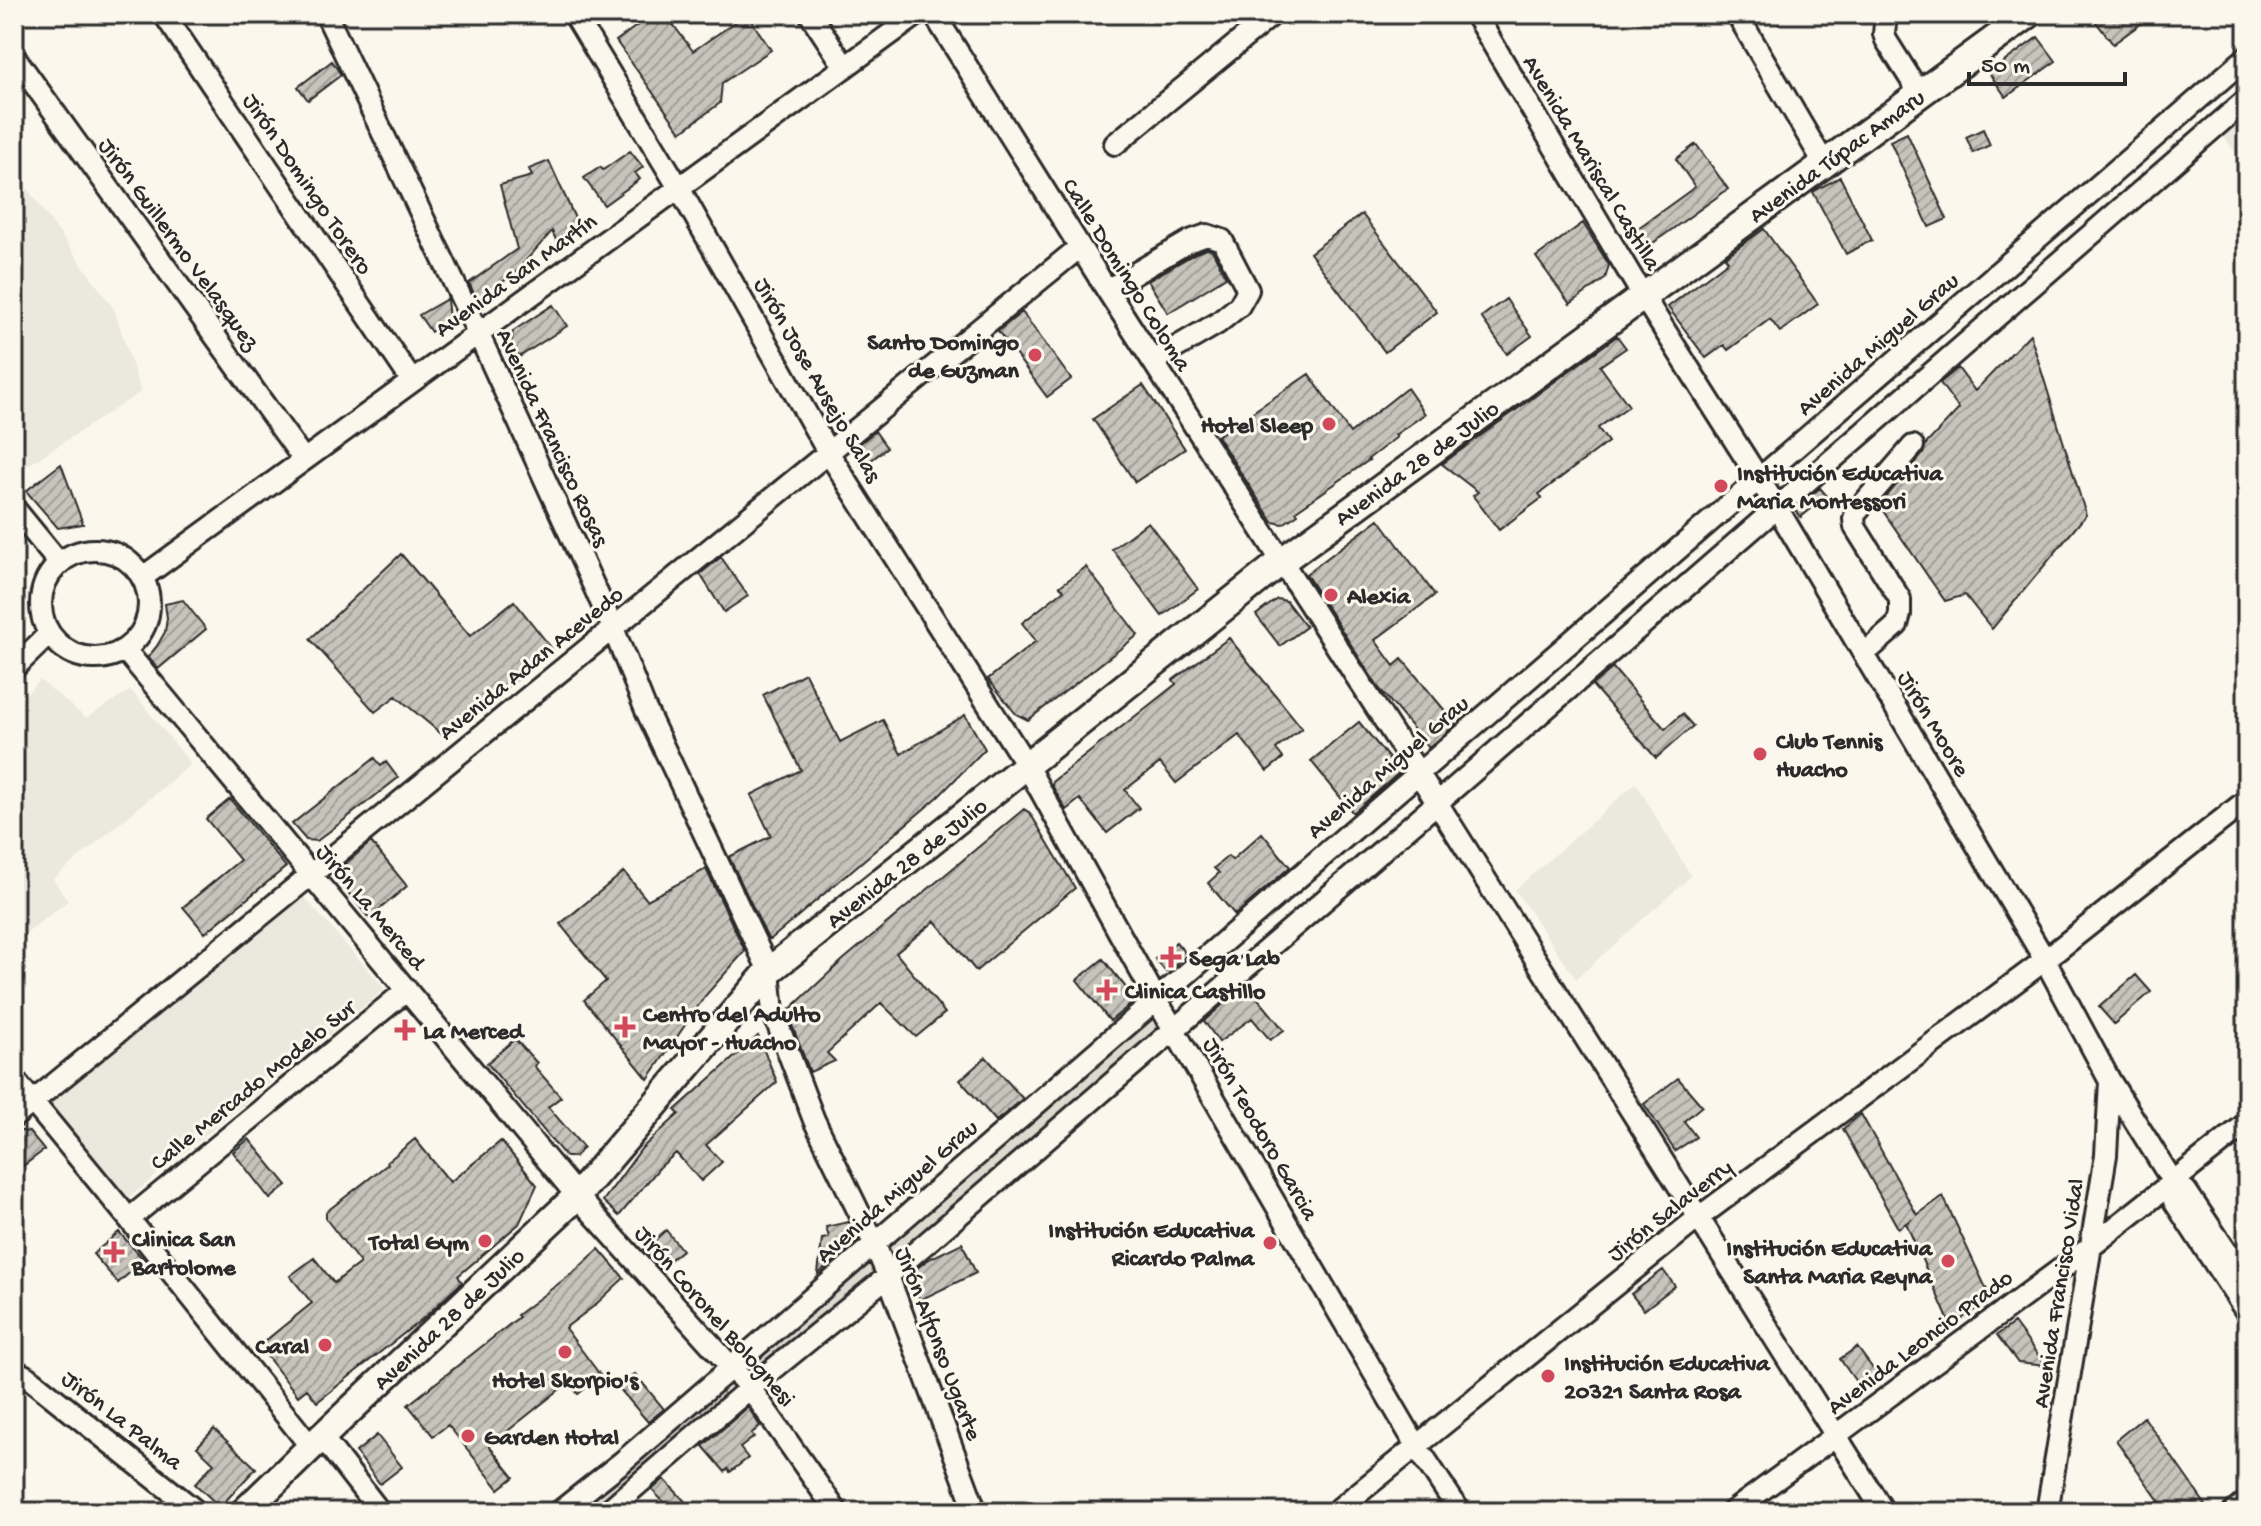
<svg xmlns="http://www.w3.org/2000/svg" width="2261" height="1526" font-family="'Gochi Hand',sans-serif">
  <style>
    .built { fill: #ebe8de }
    .garden { fill: #dddad0; stroke: #84827e; stroke-width: 2 }
    .building { fill: url(#building-hatch); stroke: #2b2b2b; stroke-width: 2 }
    .lines { fill: none; stroke-linecap: round; stroke-linejoin: round }
    .minor-casing { stroke: #2b2b2b; stroke-width: 26 }
    .major-casing { stroke: #2b2b2b; stroke-width: 32 }
    .minor { stroke: #fbf7ec; stroke-width: 20 }
    .major { stroke: #fbf7ec; stroke-width: 26 }
    .poi-dot { fill: #d1495b; stroke: #fbf7ec; stroke-width: 3 }
    .labels { text-anchor: middle; stroke-width: 6; stroke-linejoin: round; paint-order: stroke }
    .street-label { font-size: 24px; fill: #2b2b2b; stroke: #fbf7ec }
    .poi-label { font-size: 24px; font-weight: bold; fill: #2b2b2b; stroke: #fbf7ec; text-anchor: start }
  </style>
  <defs>
    <pattern id="building-hatch" width="6" height="6" patternUnits="userSpaceOnUse" patternTransform="scale(2)"><rect width="6" height="6" fill="#c7c4bc"/><path d="M-1 1l2-2M0 6l6-6M5 7l2-2" fill="none" stroke="#a29f99"/></pattern>
  </defs>
  <rect width="100%" height="100%" fill="#fbf7ec"/>
  <filter id="ink" filterUnits="userSpaceOnUse"><feTurbulence type="fractalNoise" baseFrequency=".0125" numOctaves="2"/><feDisplacementMap in="SourceGraphic" scale="16" xChannelSelector="R" yChannelSelector="G"/><feConvolveMatrix kernelMatrix="1 2 1 2 8 2 1 2 1" color-interpolation-filters="sRGB"/></filter>
  <g filter="url(#ink)">
    <!-- built -->
    <path class="built" d="M2247,106V167L2218,130Z
      M14,170L114,309L141,392L16,473L14,470Z
      M40,680L86,718L131,690L191,764L53,879L68,901L14,942V706Z
      M1636,783L1691,876L1576,979L1515,890Z
      M299,891L385,989L126,1200L43,1102Z"/>
    <!-- garden -->
    <path class="garden" d="M1154,1009L1167,1029L895,1266L886,1242Z
      M869,1256L880,1275L754,1375L745,1365Z
      M718,1386L729,1400L595,1512H565Z"/>
    <!-- building -->
    <path class="building" d="M653,14H665L693,51L747,14L771,50L722,83L720,103L681,132L616,41Z
      M2090,14H2154L2113,44Z
      M2038,37L2056,61L2006,97L1989,73Z
      M332,61L341,75L308,100L298,87Z
      M1983,129L1990,145L1973,153L1966,137Z
      M1907,133L1947,219L1929,227L1890,141Z
      M1696,144L1728,189L1653,243H1643L1634,231L1695,187L1676,159Z
      M630,151L643,167L635,173L640,179L604,205L584,178L600,167L603,170Z
      M549,161L578,225L556,240L552,231L515,273L477,300L469,283L517,249L500,185L532,176L529,169Z
      M1840,177L1872,240L1846,254L1813,192Z
      M1362,214L1437,312L1385,352L1310,253Z
      M1583,223L1609,265L1605,279L1570,304L1536,257Z
      M1764,229L1818,304L1780,332L1770,319L1728,350L1724,345L1706,358L1668,307L1728,261L1725,257Z
      M1207,249L1212,250L1226,277L1168,313L1148,281L1196,253Z
      M447,299L449,320L431,332L419,315Z
      M1506,299L1532,336L1507,354L1481,317Z
      M553,305L567,326L519,357L511,343L513,331Z
      M1022,312L1071,379L1047,397L998,331Z
      M2030,334L2086,515L1992,629L1965,595L1945,601L1879,505L1923,454L1926,444L1959,409L1940,383L1958,368L1975,391Z
      M1617,336L1626,348L1600,366L1629,406L1598,428L1608,442L1539,494L1542,498L1499,530L1473,496L1478,492L1442,464Z
      M1309,374L1350,433L1407,388L1425,414L1395,435L1397,437L1368,459L1369,460L1296,511L1298,514L1283,524L1273,522L1217,436Z
      M1143,385L1185,449L1135,482L1093,419Z
      M875,431L887,448L862,467L854,452L856,447Z
      M61,464L83,524L58,528L26,491Z
      M1820,488L1827,496L1801,517L1795,509Z
      M1379,519L1435,595L1375,640L1394,666L1402,659L1456,724L1429,748L1378,687L1306,574Z
      M1148,522L1198,589L1162,616L1112,549Z
      M401,554L470,636L514,601L553,650L445,737L396,696L375,712L310,639Z
      M721,557L748,596L724,612L700,574Z
      M1086,567L1138,635L1028,720L1016,714L988,679L1036,641L1022,623L1064,590L1060,586Z
      M1277,599L1286,601L1306,627L1280,646L1256,615Z
      M183,600L206,629L158,669L148,657L157,646L165,632L167,618L165,604Z
      M1229,638L1302,728L1276,749L1283,758L1267,771L1239,735L1176,783L1160,763L1125,790L1139,808L1107,833L1080,799L1066,810L1052,785L1053,781L1176,684L1173,680Z
      M1613,668L1665,729L1682,714L1693,726L1656,758L1592,685Z
      M805,673L840,742L883,720L901,754L965,715L985,749L938,797L771,939H768L729,857L771,836L751,795L801,770L763,695Z
      M1359,722L1400,772L1353,813L1311,761Z
      M375,758L381,766L386,762L398,778L317,841L306,840L292,824Z
      M230,799L286,867L205,933L183,907L240,860L206,819Z
      M1024,809L1030,813L1075,888L976,971L935,921L896,953L945,1013L916,1037L881,1003L827,1053L835,1061L810,1072L787,1012L843,960Z
      M1262,833L1290,867L1235,915L1208,883L1219,873L1214,868L1228,856L1232,860Z
      M371,842L407,886L369,918L333,874Z
      M706,869L745,951L705,996L648,1079L584,1000L606,981L560,924L624,872L647,900Z
      M1176,942L1187,955L1166,972L1155,959Z
      M1103,959L1136,1000L1110,1021L1077,980Z
      M2136,975L2151,992L2114,1024L2099,1007Z
      M1246,984L1284,1030L1270,1040L1252,1018L1219,1042L1204,1021Z
      M758,1036L777,1082L706,1145L722,1162L701,1181L676,1153L660,1167L619,1216L603,1201L642,1148L679,1114L675,1110Z
      M515,1039L537,1063L534,1066L561,1097L548,1107L583,1147L575,1157H566L487,1063Z
      M986,1057L1023,1099L996,1121L960,1080Z
      M1678,1078L1702,1106L1684,1121L1696,1137L1675,1151L1644,1104Z
      M1861,1114L1917,1215L1943,1196L1991,1299L1951,1326L1906,1223L1912,1219L1898,1228L1843,1129Z
      M14,1130L29,1132L44,1150L14,1173Z
      M249,1139L287,1185L270,1199L233,1152Z
      M415,1139L450,1182L501,1141L537,1185L519,1224L458,1276L462,1282L426,1316L317,1402L307,1389L298,1396L259,1346L312,1303L290,1276L314,1258L334,1283L360,1263L326,1219V1212L388,1164L387,1162Z
      M849,1222L858,1241L818,1274L822,1239L829,1238L826,1227Z
      M666,1230L682,1250L660,1268L644,1249Z
      M119,1232L144,1260L118,1283L93,1254Z
      M962,1243L976,1273L920,1300L908,1276L927,1260Z
      M599,1249L624,1278L594,1306L565,1328L601,1376L578,1394L569,1382L489,1446L514,1477L499,1489L448,1425L433,1436L408,1405L519,1317L517,1315L574,1272Z
      M1663,1270L1675,1286L1644,1310L1631,1294Z
      M2014,1323L2046,1366L2018,1363L1997,1335Z
      M1857,1347L1879,1377L1861,1389L1840,1359Z
      M635,1374L664,1409L648,1422L618,1387Z
      M748,1407L760,1426L751,1434L754,1437L740,1448L748,1458L730,1472L728,1469L725,1472L703,1446Z
      M2144,1417L2205,1504L2195,1512H2167L2116,1440Z
      M214,1429L256,1468L220,1507L195,1484L214,1463L197,1447Z
      M377,1435L402,1467L380,1484L356,1452Z
      M664,1479L695,1512H673L652,1490Z"/>
    <g class="lines">
      <defs>
        <path id="minor" d="M164,14L412,381
          M326,14L478,333L613,628L645,708L769,971L773,1012L814,1120L874,1243L888,1276L976,1512
          M574,14L679,188L828,452L1027,766L1156,999L1416,1445L1460,1512
          M810,14L845,67
          M934,14L1107,290L1419,774L1884,1512
          M1475,14L1643,296L1776,506L2045,960L2110,1081L2173,1182L2186,1191L2247,1282
          M1737,14L1824,163
          M1886,14L1884,34L1886,40L1920,94
          M14,56L304,460
          M1115,144L1273,14
          M1107,290L1190,241L1207,235L1222,240L1248,290L1239,306L1218,323L1153,361
          M14,508L59,563
          M41 604a54 54 0 1 1 108 0a54 54 0 1 1-108 0Z
          M143,577L918,14
          M125,650L577,1196L750,1388L837,1512
          M1864,654L1897,625L1900,614V599L1855,527L1854,519L1856,512L1913,446
          M14,668L49,634
          M14,1079L129,1219L311,1447
          M14,1117L1080,247
          M2173,1182L2174,1201L2247,1313
          M129,1219L407,990
          M14,1370L29,1378L197,1512
          M322,1437L380,1512
          M559,1512L622,1462L732,1367L2247,57
          M606,1512L750,1388L888,1276L1437,803L2247,99
          M1335,1512L1698,1218L2045,960L2247,800
          M1732,1512L2092,1246L2247,1123
          M2047,1512L2106,1155L2110,1081
          M2234,1512L2247,1501"/>
        <path id="major" d="M244,1512L311,1447L577,1196L769,971L1282,561L2029,14"/>
      </defs>
      <!-- minor casing -->
      <use href="#minor" class="minor-casing"/>
      <!-- major casing -->
      <use href="#major" class="major-casing"/>
      <!-- minor -->
      <use href="#minor" class="minor"/>
      <!-- major -->
      <use href="#major" class="major"/>
    </g>
  </g>
  <!-- markers -->
  <g class="poi-dot">
    <circle cx="1035" cy="355" r="8"/>
    <circle cx="1329" cy="424" r="8"/>
    <circle cx="1721" cy="486" r="8"/>
    <circle cx="1331" cy="595" r="8"/>
    <circle cx="1760" cy="754" r="8"/>
    <path d="M1167 945h8v8h8v8h-8v8h-8v-8h-8v-8h8z"/>
    <path d="M1103 978h8v8h8v8h-8v8h-8v-8h-8v-8h8z"/>
    <path d="M621 1015h8v8h8v8h-8v8h-8v-8h-8v-8h8z"/>
    <path d="M401 1018h8v8h8v8h-8v8h-8v-8h-8v-8h8z"/>
    <circle cx="485" cy="1241" r="8"/>
    <circle cx="1270" cy="1243" r="8"/>
    <path d="M110 1240h8v8h8v8h-8v8h-8v-8h-8v-8h8z"/>
    <circle cx="1948" cy="1261" r="8"/>
    <circle cx="325" cy="1345" r="8"/>
    <circle cx="565" cy="1352" r="8"/>
    <circle cx="1548" cy="1376" r="8"/>
    <circle cx="468" cy="1436" r="8"/>
  </g>
  <g class="labels">
    <!-- street labels -->
    <g class="street-label">
      <text transform="translate(1836 155) rotate(-36)" y="8">Avenida Túpac Amaru</text>
      <text transform="translate(1593 162) rotate(59)" y="8">Avenida Mariscal Castilla</text>
      <text transform="translate(309 183) rotate(56)" y="8">Jirón Domingo Torero</text>
      <text transform="translate(180 243) rotate(54)" y="8">Jirón Guillermo Velasquez</text>
      <text transform="translate(515 274) rotate(-36)" y="8">Avenida San Martín</text>
      <text transform="translate(1128 274) rotate(58)" y="8">Calle Domingo Coloma</text>
      <text transform="translate(1877 343) rotate(-41)" y="8">Avenida Miguel Grau</text>
      <text transform="translate(819 379) rotate(60)" y="8">Jirón Jose Ausejo Salas</text>
      <text transform="translate(554 437) rotate(65)" y="8">Avenida Francisco Rosas</text>
      <text transform="translate(1416 462) rotate(-36)" y="8">Avenida 28 de Julio</text>
      <text transform="translate(530 662) rotate(-39)" y="8">Avenida Adan Acevedo</text>
      <text transform="translate(1935 723) rotate(59)" y="8">Jirón Moore</text>
      <text transform="translate(1387 766) rotate(-41)" y="8">Avenida Miguel Grau</text>
      <text transform="translate(906 862) rotate(-38)" y="8">Avenida 28 de Julio</text>
      <text transform="translate(372 906) rotate(50)" y="8">Jirón La Merced</text>
      <text transform="translate(252 1084) rotate(-39)" y="8">Calle Mercado Modelo Sur</text>
      <text transform="translate(1262 1128) rotate(60)" y="8">Jirón Teodoro Garcia</text>
      <text transform="translate(896 1190) rotate(-41)" y="8">Avenida Miguel Grau</text>
      <text transform="translate(1669 1209) rotate(-38)" y="8">Jirón Salaverry</text>
      <text transform="translate(2057 1293) rotate(-81)" y="8">Avenida Francisco Vidal</text>
      <text transform="translate(716 1315) rotate(49)" y="8">Jirón Coronel Bolognesi</text>
      <text transform="translate(448 1318) rotate(-43)" y="8">Avenida 28 de Julio</text>
      <text transform="translate(1919 1341) rotate(-37)" y="8">Avenida Leoncio Prado</text>
      <text transform="translate(940 1343) rotate(69)" y="8">Jirón Alfonso Ugarte</text>
      <text transform="translate(123 1419) rotate(38)" y="8">Jirón La Palma</text>
    </g>
    <!-- poi labels -->
    <g class="poi-label">
      <text x="1019" y="349" text-anchor="end">Santo Domingo<tspan x="1019" dy="28">de Guzman</tspan></text>
      <text x="1313" y="432" text-anchor="end">Hotel Sleep</text>
      <text x="1737" y="480">Institución Educativa<tspan x="1737" dy="28">Maria Montessori</tspan></text>
      <text x="1347" y="603">Alexia</text>
      <text x="1776" y="748">Club Tennis<tspan x="1776" dy="28">Huacho</tspan></text>
      <text x="1189" y="965">Sega Lab</text>
      <text x="1125" y="998">Clinica Castillo</text>
      <text x="643" y="1021">Centro del Adulto<tspan x="643" dy="28">Mayor - Huacho</tspan></text>
      <text x="423" y="1038">La Merced</text>
      <text x="1254" y="1237" text-anchor="end">Institución Educativa<tspan x="1254" dy="28">Ricardo Palma</tspan></text>
      <text x="132" y="1246">Clinica San<tspan x="132" dy="28">Bartolome</tspan></text>
      <text x="469" y="1249" text-anchor="end">Total Gym</text>
      <text x="1932" y="1255" text-anchor="end">Institución Educativa<tspan x="1932" dy="28">Santa Maria Reyna</tspan></text>
      <text x="309" y="1353" text-anchor="end">Caral</text>
      <text x="1564" y="1370">Institución Educativa<tspan x="1564" dy="28">20321 Santa Rosa</tspan></text>
      <text x="565" y="1387" text-anchor="middle">Hotel Skorpio's</text>
      <text x="484" y="1444">Garden Hotal</text>
    </g>
  </g>
  <!-- margin -->
  <rect width="2261" height="1526" fill="none" stroke="#fbf7ec" stroke-width="48"/>
  <rect x="24" y="24" width="2213" height="1478" fill="none" stroke="#2b2b2b" stroke-width="3" filter="url(#ink)"/>
  <!-- scale -->
  <path d="M1969 72v12h156v-12" fill="none" stroke="#2b2b2b" stroke-width="4"/>
  <text x="1981" y="72" font-size="24" fill="#2b2b2b" stroke="#fbf7ec" stroke-width="6" paint-order="stroke">50 m</text>
</svg>
